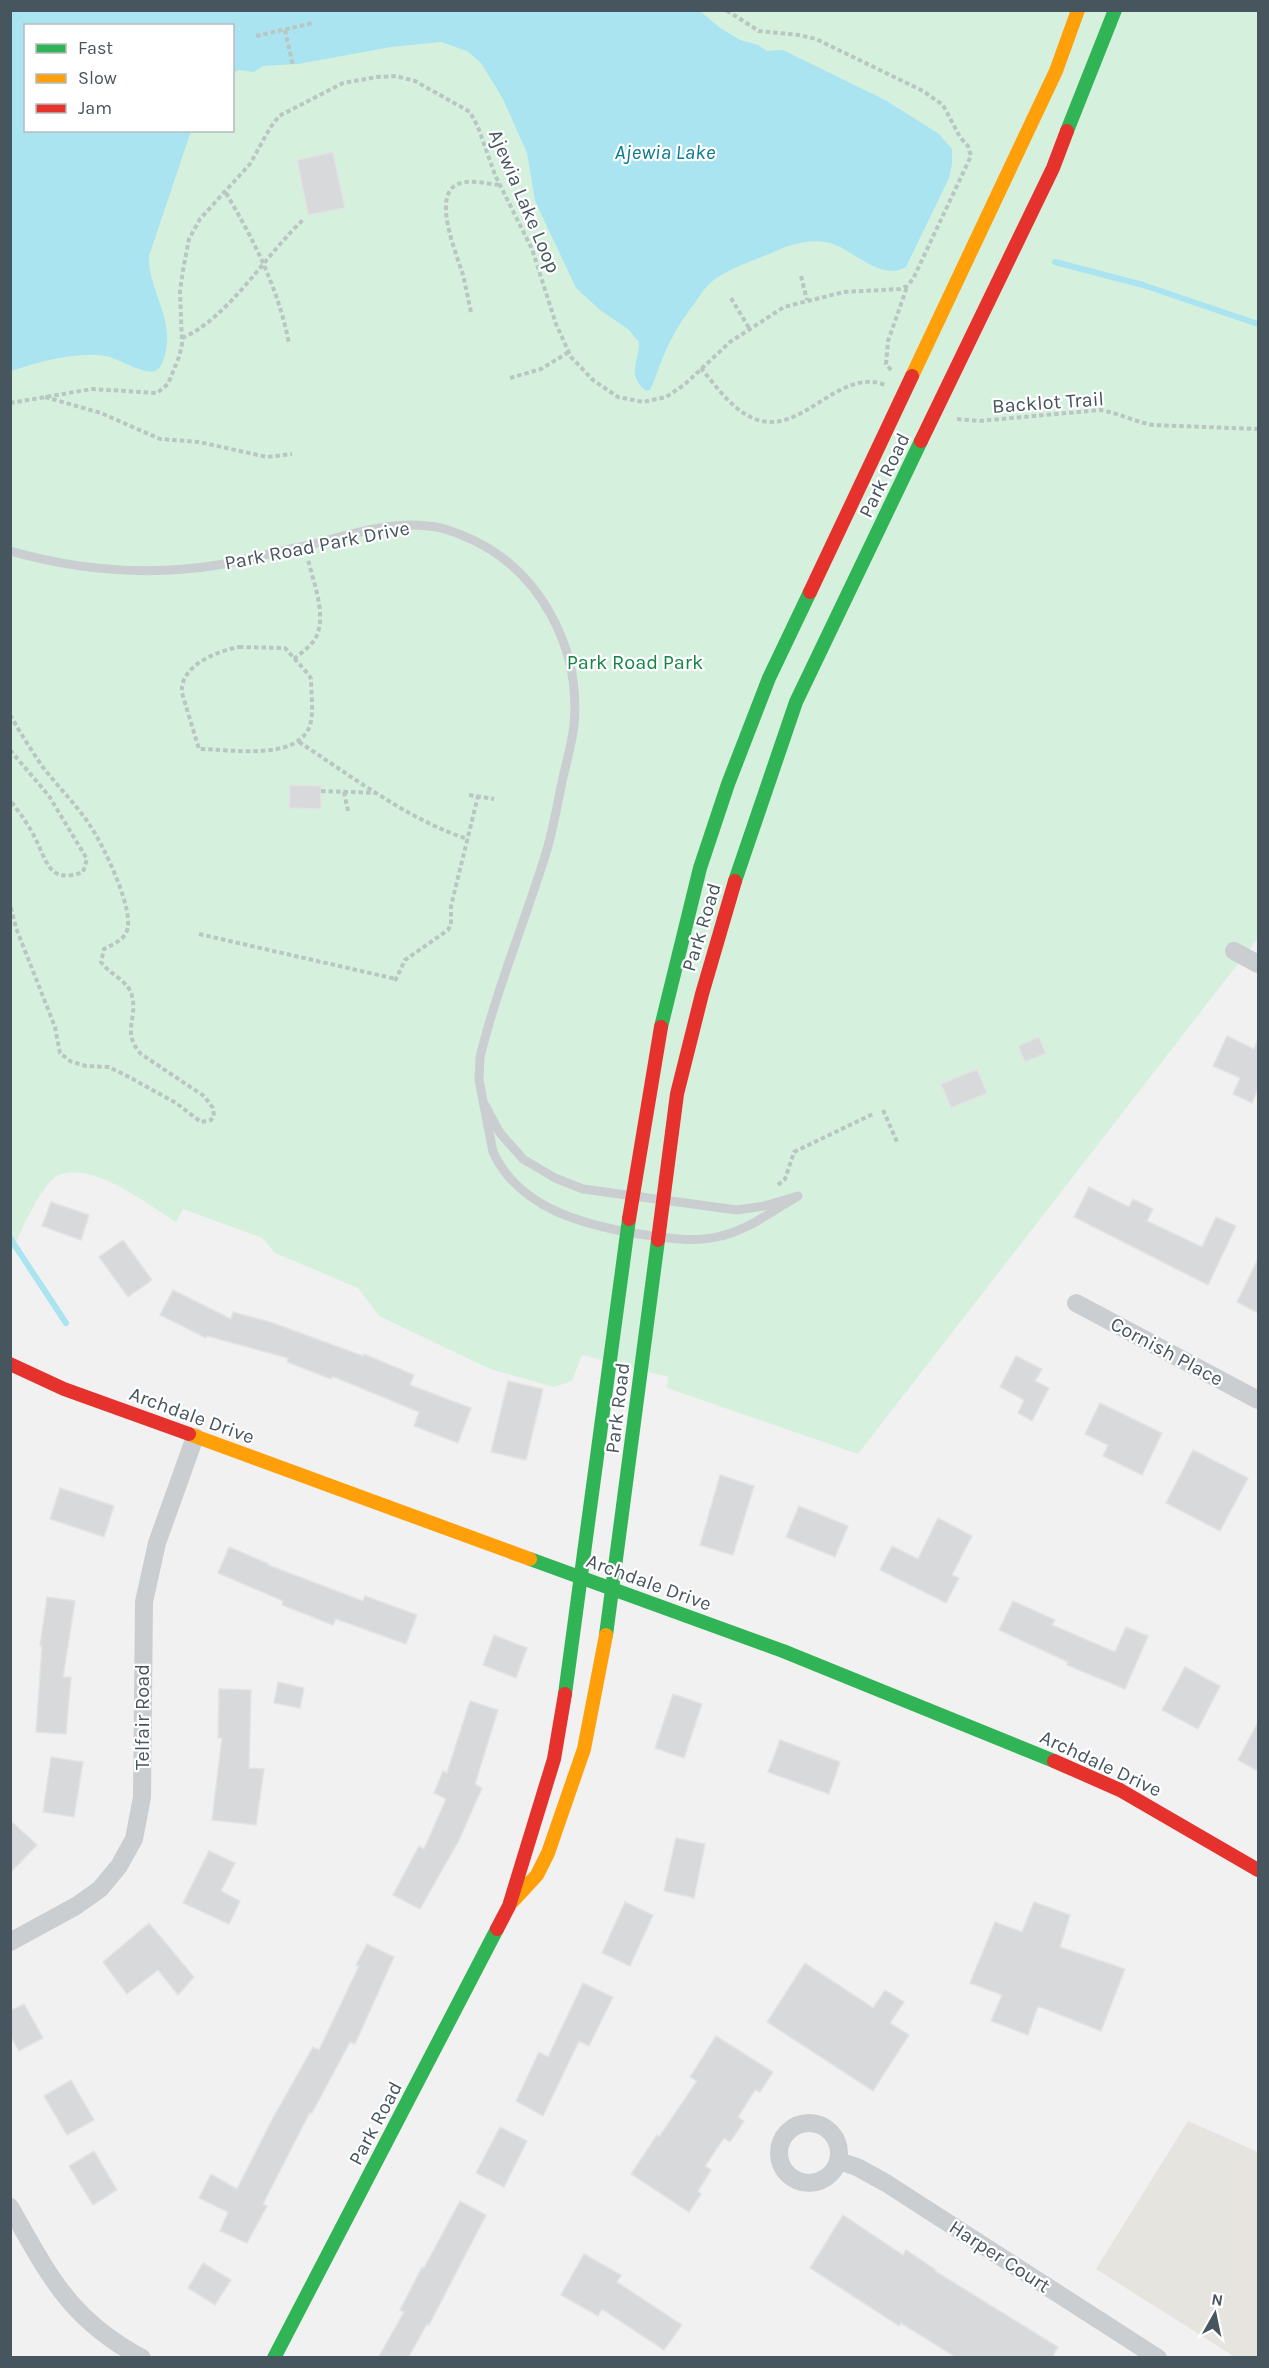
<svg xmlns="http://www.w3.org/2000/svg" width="1269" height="2368" font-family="Karla,sans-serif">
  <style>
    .commercial { fill: #e6e4df }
    .green { fill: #d5f1de; fill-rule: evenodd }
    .water { fill: #a9e4f0 }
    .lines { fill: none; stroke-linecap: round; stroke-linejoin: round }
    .stream { stroke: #a9e4f0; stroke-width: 6 }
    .building { fill: #d8d9da; stroke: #e3e3e4; stroke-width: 1.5 }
    .path { stroke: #b9c6c1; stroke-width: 4; stroke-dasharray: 4.5 3; stroke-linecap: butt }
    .lane { stroke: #cbced0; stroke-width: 9 }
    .street { stroke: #cbced0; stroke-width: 18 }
    .fast { stroke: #30b455; stroke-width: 14 }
    .slow { stroke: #ff9f0a; stroke-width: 14 }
    .jam { stroke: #e5322d; stroke-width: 14 }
    .labels { text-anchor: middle; stroke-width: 4.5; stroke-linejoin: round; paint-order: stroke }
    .street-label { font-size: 20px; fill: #47555f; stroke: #fff }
    .park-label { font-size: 20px; fill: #148447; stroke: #fff }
    .water-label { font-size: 21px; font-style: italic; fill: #0a7b92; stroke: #fff }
  </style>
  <rect width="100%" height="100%" fill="#f2f1f1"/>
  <!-- commercial -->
  <path class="commercial" d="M1188,2121L1258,2152V2357H1235L1096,2269Z"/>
  <!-- green -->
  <path class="green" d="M11,11H1258V938L858,1454L667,1388L668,1377L582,1355L572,1381L554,1387L490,1369L379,1316L358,1288L275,1253L262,1238L183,1209L176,1222C148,1205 93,1161 59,1175C41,1183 20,1234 11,1253ZM26,26H232V130H26Z"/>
  <!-- water -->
  <path class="water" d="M11,10L700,11L719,27L740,40L758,45L767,51L783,50L887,101L939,134L952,149V164L949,178L906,267C880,282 853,249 830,243C808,238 789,245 769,254C751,261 731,268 715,279C707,285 702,292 697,300C673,331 666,348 653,384L650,390L646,391C625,373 640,361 639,342L628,329L600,310L576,288L535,201L527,153L503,99L481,63L467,51L441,42L391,47L298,64L263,66L254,72L239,70L233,73L232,26H26V130L191,131L149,256C148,282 165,307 167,333C168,343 165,367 155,371C146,375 118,359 106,356C76,351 39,362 11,371Z"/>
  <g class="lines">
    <!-- stream -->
    <path class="stream" d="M1055,262L1143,285L1258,324
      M10,1238L66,1323"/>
  </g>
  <!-- building -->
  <path class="building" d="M333,152L345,208L308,215L297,160Z
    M290,785L321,786V809L289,808Z
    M1227,1036L1254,1049L1258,1038V1088L1252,1103L1233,1094L1240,1078L1213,1066Z
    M1039,1037L1046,1053L1025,1062L1018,1046Z
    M977,1069L987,1093L951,1108L941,1084Z
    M1089,1187L1129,1207L1133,1199L1153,1209L1147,1221L1202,1247L1216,1217L1236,1226L1208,1285L1074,1217Z
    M51,1202L89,1215L81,1240L42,1226Z
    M123,1240L152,1280L128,1297L99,1257Z
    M1258,1259V1313L1237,1302Z
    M173,1290L231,1319L233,1312L273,1323L363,1356L364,1354L414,1375L410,1385L471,1408L458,1443L414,1426L419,1412L332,1376L331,1379L287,1362L288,1358L207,1336L206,1338L160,1315Z
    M1016,1356L1042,1369L1035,1381L1049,1388L1032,1421L1018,1413L1024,1400L1000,1387Z
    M508,1381L543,1389L526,1460L491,1452Z
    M1100,1403L1162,1433L1142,1475L1103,1456L1108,1445L1085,1434Z
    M1193,1450L1248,1478L1220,1531L1166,1503Z
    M720,1475L754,1486L733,1555L700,1545Z
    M60,1488L114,1506L104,1537L50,1519Z
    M799,1506L848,1526L835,1557L786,1537Z
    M938,1518L972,1536L952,1575L959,1578L946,1603L880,1570L892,1546L918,1559Z
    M229,1547L269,1564L268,1565L363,1601L365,1596L417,1615L406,1644L336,1619L333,1625L282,1605L283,1601L218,1573Z
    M47,1597L75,1601L63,1677H71L66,1734L36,1732L42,1646H40Z
    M1013,1601L1055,1620L1052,1625L1115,1652L1126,1627L1148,1636L1125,1689L1067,1665L1068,1662L999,1630Z
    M494,1635L527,1648L516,1678L483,1665Z
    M1185,1667L1220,1686L1198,1729L1162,1710Z
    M278,1682L304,1688L300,1708L274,1703Z
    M219,1689L251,1690L249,1768L264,1769L256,1825L212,1820L222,1738H218Z
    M673,1694L702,1704L684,1758L655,1748Z
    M470,1701L498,1710L475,1784L482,1788L459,1840L420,1909L393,1895L419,1846L424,1849L446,1799L434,1793L443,1771L447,1773Z
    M1258,1722V1771L1238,1760Z
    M780,1740L840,1762L829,1794L768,1772Z
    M51,1757L83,1762L74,1817L43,1812Z
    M10,1820L37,1845L10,1873Z
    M676,1838L705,1844L694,1898L664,1891Z
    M209,1851L235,1863L221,1891L240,1901L229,1924L183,1903Z
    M625,1902L653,1915L630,1966L602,1953Z
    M1034,1902L1070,1915L1060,1947L1125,1969L1101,2031L1038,2006L1028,2035L991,2021L1002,1995L970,1983L995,1922L1022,1932Z
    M149,1923L194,1977L178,1995L158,1970L127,1994L103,1962Z
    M367,1944L394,1957L355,2044L350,2042L312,2113L310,2112L263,2204L267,2206L247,2243L220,2231L228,2212L199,2198L211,2174L237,2189L273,2118L313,2047L319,2050L359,1966L356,1965Z
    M805,1963L873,2008L885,1990L904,2002L890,2023L909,2035L873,2091L767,2022Z
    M583,1983L613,1997L589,2046L579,2041L543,2116L516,2101L539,2052L548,2057Z
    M24,2004L43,2038L19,2051L10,2035V2011Z
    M716,2036L773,2072L760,2092L755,2090L738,2117L744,2121L730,2142L724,2138L705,2166L711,2170L698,2191L701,2194L689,2212L631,2174L657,2135L659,2137L697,2081L690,2077Z
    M71,2080L94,2120L67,2135L44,2096Z
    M500,2127L527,2141L504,2187L476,2173Z
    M94,2151L117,2190L93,2205L69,2166Z
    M460,2201L486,2215L429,2325L427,2324L408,2358H378L404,2312L400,2310L422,2267L424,2268Z
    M843,2215L903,2255L906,2250L936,2270L935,2271L1058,2347L1052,2358H957L901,2323L899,2326L810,2268Z
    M584,2254L621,2275L617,2282L682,2325L664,2350L602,2309L598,2316L561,2295Z
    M203,2263L231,2280L215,2305L188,2288Z"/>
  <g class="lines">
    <!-- path -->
    <path class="path" d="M285,30L293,66
      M256,36L313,23
      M226,193C254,240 278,288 289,343
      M801,276L807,300
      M731,298L749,328
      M471,312C468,299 466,287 463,275C457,255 431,195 458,184C470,179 488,184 500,185
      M182,338C228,319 266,254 304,219
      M701,368C716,386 732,410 755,419C802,437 839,366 885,385
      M891,370L886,364L888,341L907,287
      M510,378L541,369L569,352
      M45,397L101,413L160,439L199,442L267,457L292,454
      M10,403L92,389L157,393L168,384L179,357L182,344L180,291L183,270L189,239L200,219L250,164L270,128L279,116L343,83L377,77L396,76L415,81L470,112L478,127L495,175L532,249L556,324L571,357L593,380L618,397L643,402L666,397L684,385L730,342L784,307L844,292L900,289L907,286L913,279L971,156L968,146L960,137L943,105L923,91L816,39L799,35L759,31L726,10
      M957,419L979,421L1100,410C1119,413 1135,422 1153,425L1258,429
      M239,647L285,648L309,675L311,679C311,693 314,712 310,725C298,762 229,749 199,749L182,693C179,666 217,651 239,647Z
      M294,659C301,653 310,647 315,639C328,617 313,582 308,559
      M10,715C20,732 31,750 42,766C58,787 77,805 91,827C103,845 137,914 126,933C122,941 111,945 104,949L101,962C109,974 129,981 132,996C138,1019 121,1032 141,1054L204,1096L213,1108L214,1116L211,1120L201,1122L176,1103L129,1077L109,1067L86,1066L70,1061L60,1053L55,1027L16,928L10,904
      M299,742C348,774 412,822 468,839
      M10,750L49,796L87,859L83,872C48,885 47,860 34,836C28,824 19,812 10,800
      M321,791L377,793
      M344,792L348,811
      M469,795L494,799
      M199,934L396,979
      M395,981L405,960L448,930L451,924V906L478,796
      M883,1110L898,1144
      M778,1185L785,1179L794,1152L875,1113"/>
    <!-- lane -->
    <path class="lane" d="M10,551C77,570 149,576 218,565C245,560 272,553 300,547C340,538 386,521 428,526C444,527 459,534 473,540C542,573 581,650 574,725C572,744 566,763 562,782C557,806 553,830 546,853C525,921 497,988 480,1057L479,1080L493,1152C519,1208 583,1225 639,1234C666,1238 694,1243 721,1236C748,1230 774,1210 798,1196L764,1206L737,1210L583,1189L555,1178L523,1159L500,1133L485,1105"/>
    <!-- street -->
    <path class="street" d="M1234,951L1258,964
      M1076,1303L1258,1400
      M10,1942L76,1906L100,1889L119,1866L134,1839L142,1797L144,1602L157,1543L195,1437
      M779 2153a30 30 0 1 1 60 0a30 30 0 1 1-60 0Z
      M839,2161L857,2167L886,2183L1158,2358
      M10,2207C49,2275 69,2319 142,2358"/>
    <!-- fast -->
    <path class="fast" d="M1067,131L1115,10
      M735,881L796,702L921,441
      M661,1027L700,868L728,784L769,678L810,592
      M530,1559L783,1651L1054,1761
      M606,1635L658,1240
      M565,1694L629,1219
      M274,2358L497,1929"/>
    <!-- slow -->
    <path class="slow" d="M912,376L1056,71L1078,10
      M189,1434L530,1559
      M513,1901L537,1875L548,1853L584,1749L606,1635"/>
    <!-- jam -->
    <path class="jam" d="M921,441L1053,168L1067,131
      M810,592L912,376
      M629,1219L661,1027
      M658,1240L677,1094L702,994L735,881
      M10,1364L64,1389L189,1434
      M1054,1761L1120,1790L1258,1870
      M497,1929L509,1906L554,1759L565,1694"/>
  </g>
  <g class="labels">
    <!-- street labels -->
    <g class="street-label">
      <text transform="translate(525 201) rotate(67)" y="7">Ajewia Lake Loop</text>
      <text transform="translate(1048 402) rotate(-4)" y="7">Backlot Trail</text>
      <text transform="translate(884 475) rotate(-64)" y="7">Park Road</text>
      <text transform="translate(317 545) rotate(-11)" y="7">Park Road Park Drive</text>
      <text transform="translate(701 927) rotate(-73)" y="7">Park Road</text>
      <text transform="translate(1167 1351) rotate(28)" y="7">Cornish Place</text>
      <text transform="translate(617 1408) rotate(-83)" y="7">Park Road</text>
      <text transform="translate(192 1415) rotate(20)" y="7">Archdale Drive</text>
      <text transform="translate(649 1582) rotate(20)" y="7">Archdale Drive</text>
      <text transform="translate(142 1717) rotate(-90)" y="7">Telfair Road</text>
      <text transform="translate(1101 1763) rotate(25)" y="7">Archdale Drive</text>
      <text transform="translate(375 2123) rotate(-62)" y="7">Park Road</text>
      <text transform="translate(1000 2256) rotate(33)" y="7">Harper Court</text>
    </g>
    <!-- park labels -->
    <g class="park-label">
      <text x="635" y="669">Park Road Park</text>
    </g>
    <!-- water labels -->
    <g class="water-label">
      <text x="665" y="159">Ajewia Lake</text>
    </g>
  </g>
  <!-- border -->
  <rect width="1269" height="2368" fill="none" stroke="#47555f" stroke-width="24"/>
  <!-- legend -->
  <rect x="24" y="24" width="210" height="108" fill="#ffffff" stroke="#b5bbbf" stroke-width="1.5"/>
  <rect x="36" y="44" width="30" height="9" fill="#30b455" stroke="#b5bbbf" stroke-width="1.5"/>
  <text x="78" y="54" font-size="18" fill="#47555f">Fast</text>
  <rect x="36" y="74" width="30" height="9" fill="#ff9f0a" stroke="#b5bbbf" stroke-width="1.5"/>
  <text x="78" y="84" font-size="18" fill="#47555f">Slow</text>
  <rect x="36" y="104" width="30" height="9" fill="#e5322d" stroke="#b5bbbf" stroke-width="1.5"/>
  <text x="78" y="114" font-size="18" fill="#47555f">Jam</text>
  <!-- north arrow -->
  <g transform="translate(1215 2314) rotate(9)" stroke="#ffffff" stroke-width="4.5" paint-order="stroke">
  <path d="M0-4.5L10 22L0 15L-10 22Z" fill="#47555f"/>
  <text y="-9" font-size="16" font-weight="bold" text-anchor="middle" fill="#47555f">N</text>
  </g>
</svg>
